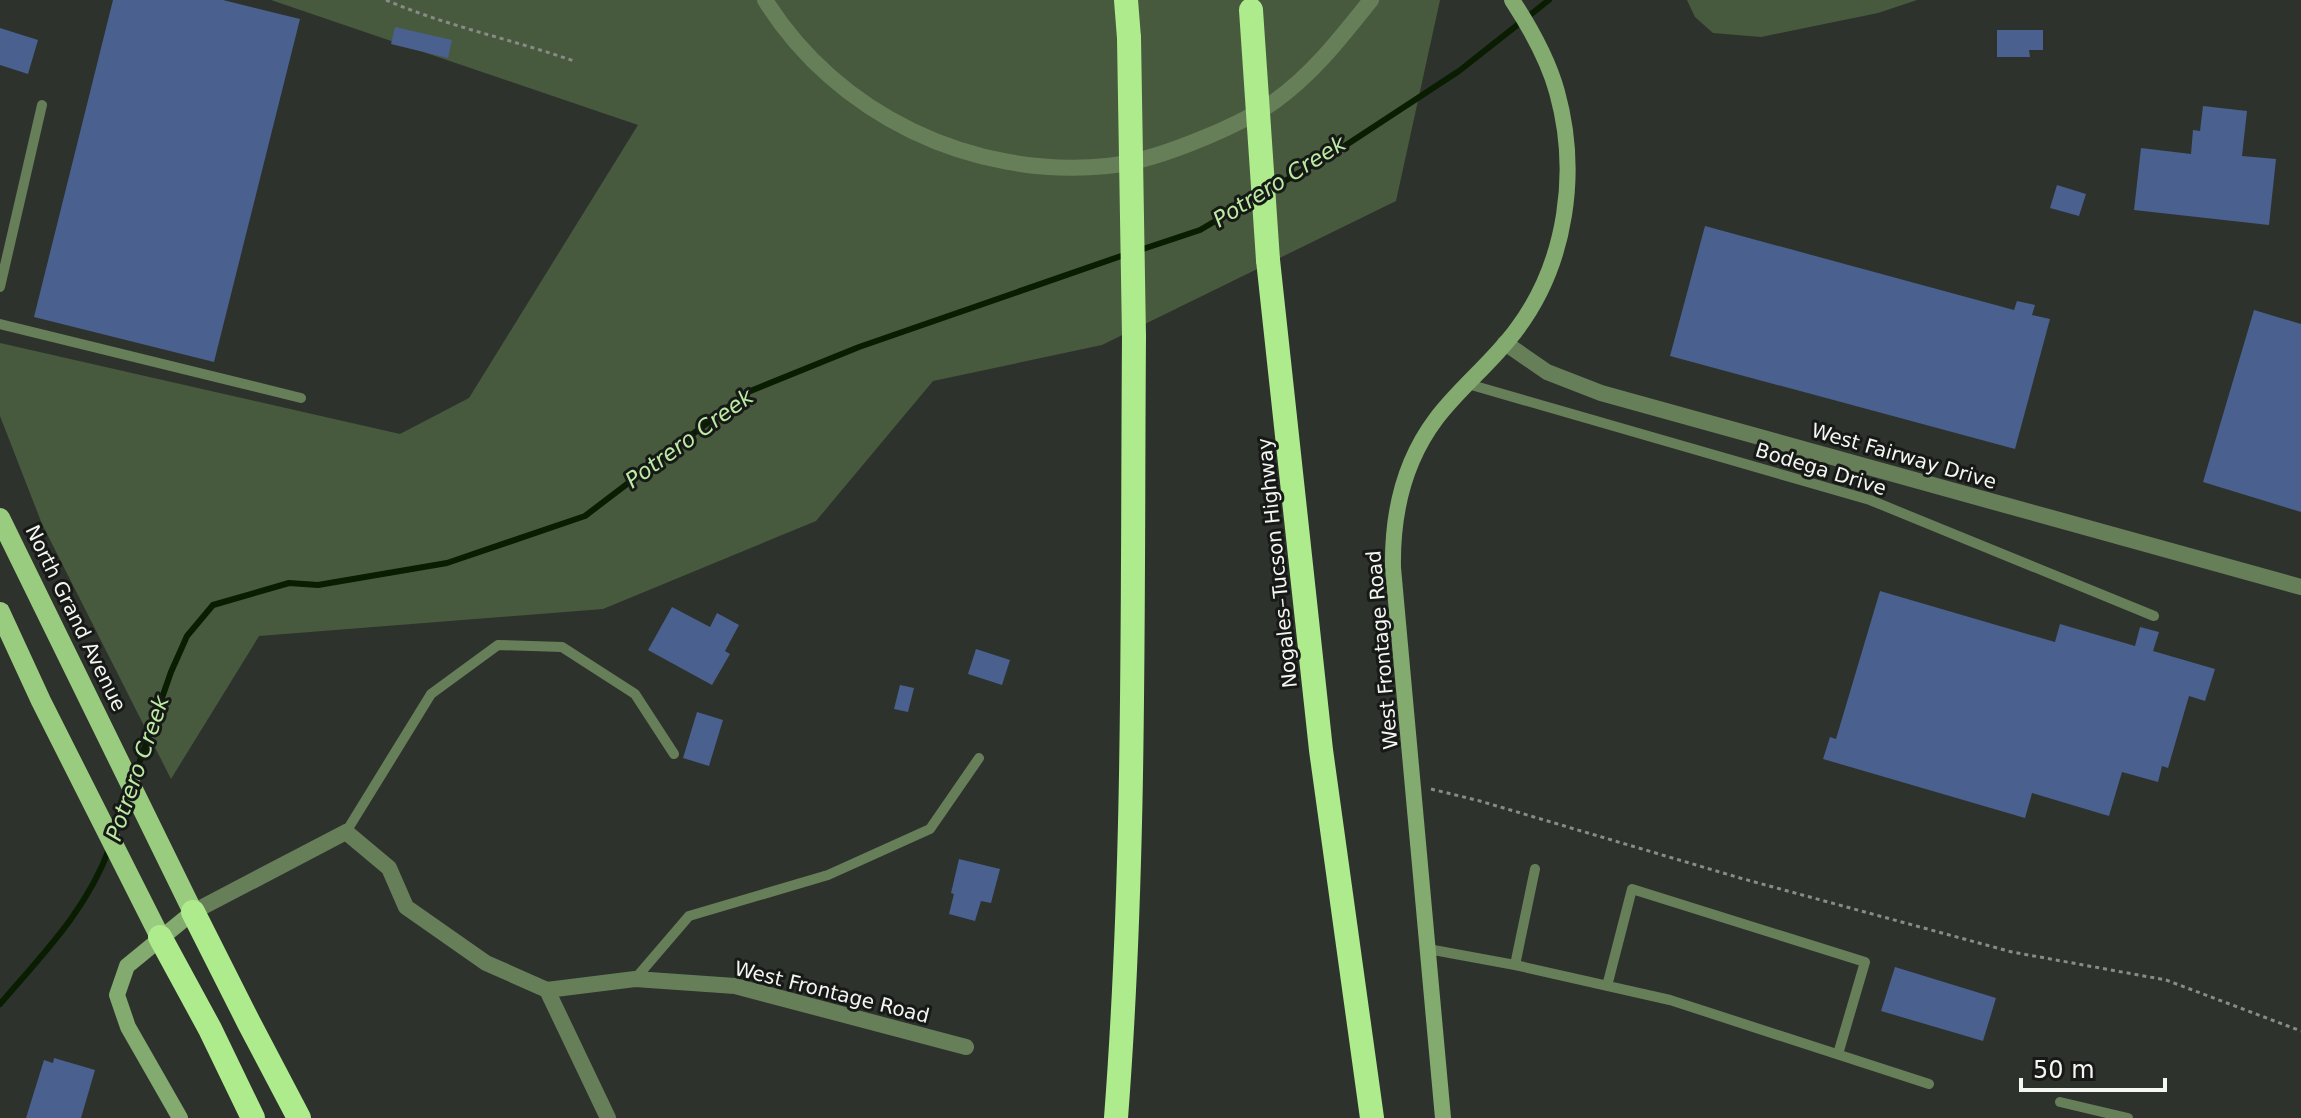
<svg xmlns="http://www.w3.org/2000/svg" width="2301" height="1118" font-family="'DejaVu Sans',sans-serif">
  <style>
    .green { fill: #485a3e }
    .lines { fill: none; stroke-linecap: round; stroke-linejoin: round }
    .stream { stroke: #091d00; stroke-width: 6 }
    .building { fill: #4a608e }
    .path { stroke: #888b87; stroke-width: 3; stroke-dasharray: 4 4; stroke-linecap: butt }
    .lane { stroke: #667f59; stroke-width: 10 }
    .street { stroke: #667f59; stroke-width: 16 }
    .secondary { stroke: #83aa6f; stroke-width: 16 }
    .primary { stroke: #9acc7f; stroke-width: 20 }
    .highway { stroke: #aeeb8d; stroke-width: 24 }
    .highway-bridge { stroke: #aeeb8d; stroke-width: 24 }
    .labels { text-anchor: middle; stroke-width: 6; stroke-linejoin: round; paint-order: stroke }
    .street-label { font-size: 20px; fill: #f4f6f2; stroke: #171917 }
    .water-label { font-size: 22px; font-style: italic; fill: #bceba3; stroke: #171917 }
  </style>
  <rect width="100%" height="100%" fill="#2e322d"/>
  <!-- green -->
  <path class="green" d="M271,0H1440L1396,201L1102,345L933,381L816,521L603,609L259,636L171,779L42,524L0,416V343L400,434L469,398L638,125Z
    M1687,0H1917L1878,13L1761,37L1713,33L1695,17Z"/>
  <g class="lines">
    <!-- stream -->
    <path class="stream" d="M1271,189L1337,151L1459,71L1549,0
      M1137,251L1200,230L1258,196
      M134,778L171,672L187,636L213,605L289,583L318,585L447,563L585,516L748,392L859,347L1127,254
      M114,835L129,792
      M0,1004C41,956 87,910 109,849"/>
  </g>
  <!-- building -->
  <path class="building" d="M113,0H223L300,19L214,362L34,317Z
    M395,27L452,40L448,58L391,44Z
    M0,28L38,40L28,74L0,65Z
    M1997,30H2043V50H2029L2030,57H1997Z
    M2203,106L2247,111L2242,156L2276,159L2269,225L2134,210L2141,148L2191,154L2193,130L2200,131Z
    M2057,185L2086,194L2079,216L2050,208Z
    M1705,226L2014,310L2017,301L2035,305L2032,315L2050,319L2015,449L1670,356Z
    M2254,310L2301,324V512L2203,482Z
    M1880,591L2055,642L2060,624L2135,646L2140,627L2159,632L2153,651L2215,669L2205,701L2189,696L2168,768L2162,766L2158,782L2122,772L2109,816L2032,793L2025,818L1823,759L1830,737L1836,739Z
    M672,607L710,627L717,613L739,625L725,651L730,654L712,685L648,650Z
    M976,649L1010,660L1002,685L968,674Z
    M900,685L914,688L908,712L894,709Z
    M697,712L723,720L709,766L683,758Z
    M959,859L1000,869L991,903L981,901L975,921L949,914L954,894L951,893Z
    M1895,967L1996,998L1983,1041L1881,1011Z
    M54,1058L95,1070L81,1118H26L44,1060L53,1063Z"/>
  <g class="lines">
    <!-- path -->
    <path class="path" d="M386,0C446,26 511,39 574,61
      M1431,789L1480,801L1740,878L2012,952L2166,980L2301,1031"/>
    <!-- lane -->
    <path class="lane" d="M0,287L42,105
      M0,324L301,398
      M1468,384L1870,500L2154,616
      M346,832L431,694L498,645L562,647L635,694L674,754
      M1428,949L1515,965L1670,1000L1929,1084
      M1515,965L1535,869
      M635,979L689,916L828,875L930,829L979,758
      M1607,986L1632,889L1865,962L1838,1054
      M2060,1102L2128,1118"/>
    <!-- street -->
    <path class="street" d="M765,0C837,115 972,179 1107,166C1140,163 1175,150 1206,137C1230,127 1254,116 1275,101C1314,73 1342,36 1371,0
      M1505,343L1547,372L1601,393L2301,587
      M193,912L346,832L389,868L406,907L486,963L547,990L635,979L735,986L966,1047
      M547,990L608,1118"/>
    <!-- secondary -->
    <path class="secondary" d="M180,1118L128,1027L117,995L127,966L193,912
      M1443,1118L1393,568C1392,514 1403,463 1436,419C1460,387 1493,362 1517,329C1567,262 1579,171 1557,92C1548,59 1531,29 1512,0"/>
    <!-- primary -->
    <path class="primary" d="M0,518L193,912
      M0,612L41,701L160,937"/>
    <!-- highway -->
    <path class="highway" d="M1126,0L1129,38
      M1268,260L1321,750L1372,1118
      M193,912L249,1023L299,1118
      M160,937L210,1029L253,1118
      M1116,1118C1136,858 1132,597 1134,337"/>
    <!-- highway-bridge -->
    <path class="highway-bridge" d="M1251,10L1268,260
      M1129,38L1134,337"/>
  </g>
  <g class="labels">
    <!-- street labels -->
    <g class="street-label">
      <text transform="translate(1904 456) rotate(16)" y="7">West Fairway Drive</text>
      <text transform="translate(1821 469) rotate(17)" y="7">Bodega Drive</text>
      <text transform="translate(1277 563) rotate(-96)" y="7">Nogales–Tucson Highway</text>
      <text transform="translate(76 618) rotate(64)" y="7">North Grand Avenue</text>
      <text transform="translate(1382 650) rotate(-95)" y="7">West Frontage Road</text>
      <text transform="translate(832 992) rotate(14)" y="7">West Frontage Road</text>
    </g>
    <!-- water labels -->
    <g class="water-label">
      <text transform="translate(1279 181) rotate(-32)" y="8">Potrero Creek</text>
      <text transform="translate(689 438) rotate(-36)" y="8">Potrero Creek</text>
      <text transform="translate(137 768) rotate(-71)" y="8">Potrero Creek</text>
    </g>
  </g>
  <!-- scale -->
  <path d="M2021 1078v12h144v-12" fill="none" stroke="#f4f6f2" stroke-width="4"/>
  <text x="2033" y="1078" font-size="24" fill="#f4f6f2" stroke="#171917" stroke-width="6" paint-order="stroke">50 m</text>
</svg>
